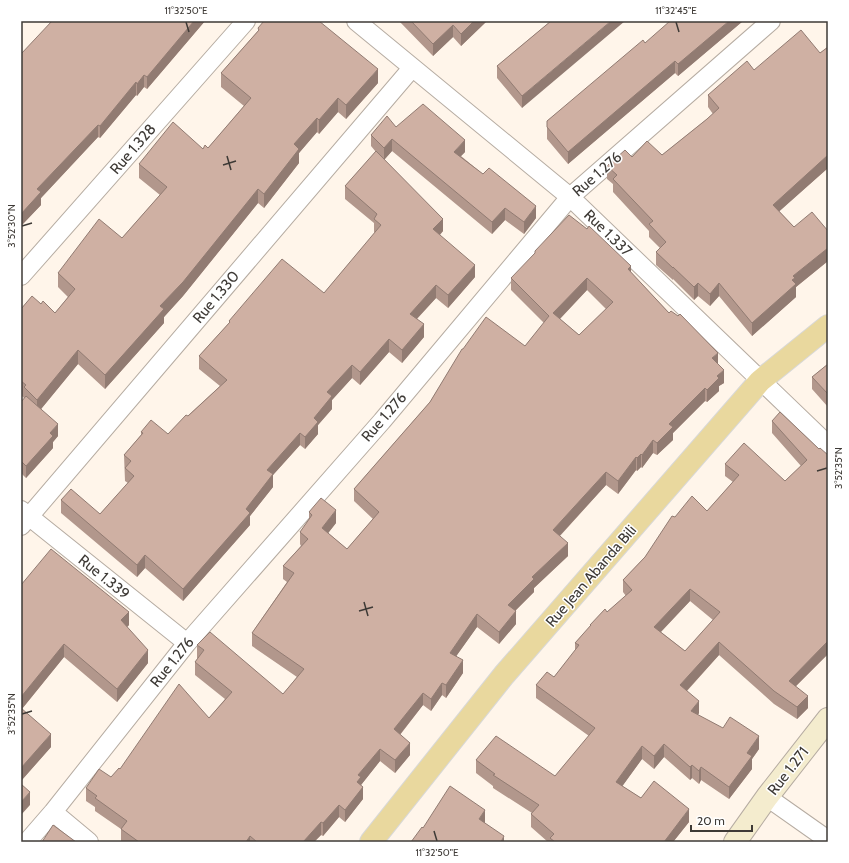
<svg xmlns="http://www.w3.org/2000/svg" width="849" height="863" font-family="Cabin,sans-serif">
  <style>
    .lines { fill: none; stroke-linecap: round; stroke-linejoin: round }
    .street-casing { stroke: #b6aca2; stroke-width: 20 }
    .secondary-casing { stroke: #b6aca2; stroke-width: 24 }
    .primary-casing { stroke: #d8d8d7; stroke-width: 24 }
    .street { stroke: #fff; stroke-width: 18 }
    .secondary { stroke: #f4ecce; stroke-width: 22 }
    .primary { stroke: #e9d89e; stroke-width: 22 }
    .wall { fill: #b2978c; fill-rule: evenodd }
    .shaded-wall { fill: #917b72 }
    .building { fill: #cfb0a3; stroke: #917b72; fill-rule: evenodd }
    .ticks { fill: none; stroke: #3e3a36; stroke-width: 1.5 }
    .labels { text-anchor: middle; stroke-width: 3; stroke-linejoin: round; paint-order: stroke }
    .street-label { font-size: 15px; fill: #3e3a36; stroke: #fff }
    .neatline { fill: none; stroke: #3e3a36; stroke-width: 1.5 }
    .ticks-label { font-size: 10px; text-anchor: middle; fill: #3e3a36 }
  </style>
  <rect width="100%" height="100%" fill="#fff5ea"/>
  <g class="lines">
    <defs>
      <path id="street" d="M356,21L570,197L828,445
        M21,276L246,21
        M21,510L187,643
        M21,526L412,68
        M767,797L828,840
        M53,812L89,842
        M27,842L53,812L187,643L382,421L570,197L771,21"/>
      <path id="secondary" d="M735,842L767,797L828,719"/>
      <path id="primary" d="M371,842L504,675L760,381L828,326"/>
    </defs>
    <!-- street casing -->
    <use href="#street" class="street-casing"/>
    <!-- secondary casing -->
    <use href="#secondary" class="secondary-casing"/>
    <!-- primary casing -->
    <use href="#primary" class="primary-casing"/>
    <!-- street -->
    <use href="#street" class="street"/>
    <!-- secondary -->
    <use href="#secondary" class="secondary"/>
    <!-- primary -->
    <use href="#primary" class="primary"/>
  </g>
  <!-- wall -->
  <path class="wall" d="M52,21H205L147,89L144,87L137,96L136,95L100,138L98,137L41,198V205L21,226Z
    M320,21V22L378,83L346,119L338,112L319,134L317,132L299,153V163L264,208L258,203L183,296L164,317V323L105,389L78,364L41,409L58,436L53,442V448L26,478L21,473V402L24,399V398L21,395V309L41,304L55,313L68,297L58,287V273L122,238L160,195L139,178V164L208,148L244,106L221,87V73L258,31V28Z
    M399,21H487L461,46L453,37L433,56Z
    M551,21L522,108L497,78V66Z
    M743,21L678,76L675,73L568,164L547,139V121L645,43Z
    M828,47V168L779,211L794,227L828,231V261L796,287V297L752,336L719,296L710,306L698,296L694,300L673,279V280L656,265V252L660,248L649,237V231L613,192V184L607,179V166L632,157L662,155L707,119L713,114L708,107V95L754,70L820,53Z
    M396,127L465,152L461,156L536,218L524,234L505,220L492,234L392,151L384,160L443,231L440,235L475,277L448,308L436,298L417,319L424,337L402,363L389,352L360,385L352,378L332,400V409L318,425V434L305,449L300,445L273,475V487L250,516V525L183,601L145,568L137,577L61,513V500L100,514L128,483L125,481L124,455L141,435V432L168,434L220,386L199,369V356L229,323V321L324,293L375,233L374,232V223L345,199V186L376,152L371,146V135Z
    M631,273L718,364L724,383L719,386V391L707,402L705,401L673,433V440L657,455L653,453L642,468L641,467L637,471L636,470L618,494L606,485L560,536L568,556L534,588V592L515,611L516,624L499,644L477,627L456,656L463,673L446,698L442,695L431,711L423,705L400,735L410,755L395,773L380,761L361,785L363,799L345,822L339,817L323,836L321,835L314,842H121V829L95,811V807L86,801V788L111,777L120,769L209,718L225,699L195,675V662L198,658H197V645L283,694L297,677L252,646V633L287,582L283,579V566L301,546L300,544V532L309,520V512L336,523L328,533L347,549L373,519L354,501V489L430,402L463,349L525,346L544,323L511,290V278ZM587,290L606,309L579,335L560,319Z
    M828,364V407L812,389V377Z
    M772,421L819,449L828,455V654L796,686L808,708L797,719L774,704L719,655L687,691L699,713L698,715L759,749L752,759V769L729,799L701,780L699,784L692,778L690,780L664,757L654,769L642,759L622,786L641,798L689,822L673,842H548L531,827V814L532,813L493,788V786L476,773V760L555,776L589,736L536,698V685L554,677L575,651V643L590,627V625L607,612L626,596L623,592V580L645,557L675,517L707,511L733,482L725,476V464L785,481L801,466L772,433ZM690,601L713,620L685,651L661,632Z
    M21,585L129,625L127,627L148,663L117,702L64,657L22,709L51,747L21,781Z"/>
  <!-- shaded-wall -->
  <path class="shaded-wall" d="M194,21H205L147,89V77Z
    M474,21H487L461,46V34Z
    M611,21H625L522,108V96Z
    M729,21H743L678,76V64Z
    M453,25V37L433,56V44Z
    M675,61V73L568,164V152Z
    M378,69V83L346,119V105Z
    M144,75V87L137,96V84Z
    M136,82V95L100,138V126Z
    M338,98V112L319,134V120Z
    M317,118V132L299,153V163L264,208V194L294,144Z
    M98,125V137L41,198V205L21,226V214L37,189Z
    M392,139V151L384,160V148Z
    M465,140V152L454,163V152Z
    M828,155V168L773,217V205Z
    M258,189V203L183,296L164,317V323L105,389V375L160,306Z
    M536,206V218L524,234V222Z
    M505,208V220L492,234V222Z
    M443,219V231L433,242V229Z
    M828,248V261L796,287V297L752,336V323L792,280L793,276Z
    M475,265V277L448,308V295Z
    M631,266V279L628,269Z
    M587,278V290L553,326V313Z
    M698,283V296L694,300V287Z
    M719,283V296L710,306V294Z
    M436,285V298L410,326V314Z
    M424,324V337L402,363V350Z
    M389,339V352L360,385V372Z
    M78,350V364L37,414V400Z
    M718,353V366L712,358Z
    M352,365V378L332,400V409L318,425V434L305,449V437L314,418L327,392Z
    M724,370V383L719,386V391L707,402V390L717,376Z
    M705,388V401L673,433V440L657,455V443L669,424Z
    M58,424V436L53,442V448L26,478V466L50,433Z
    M300,433V445L273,475V487L250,516V525L183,601V589L246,509L267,470Z
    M653,440V453L642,468V455Z
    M641,454V467L637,471V458Z
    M636,457V470L618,494V481Z
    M606,472V485L553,543V530Z
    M336,510V523L322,541V528Z
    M568,543V556L534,588V592L508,618V605L532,577Z
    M145,555V568L137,577V565Z
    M690,589V601L654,639V627Z
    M516,611V624L499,644V632Z
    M129,612V625L121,633V620Z
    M477,614V627L450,665V653Z
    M828,641V654L789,693V681Z
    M719,642V655L680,698V685Z
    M64,644V657L21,710V697Z
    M148,650V663L117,702V689Z
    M463,660V673L446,698V685Z
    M442,683V695L431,711V699Z
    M423,693V705L394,742V729Z
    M808,696V708L797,719V707Z
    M699,701V713L691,724V711Z
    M51,734V747L21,781V768Z
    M759,736V749L752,759V769L729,799V787L747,753Z
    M410,743V755L395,773V760Z
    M664,744V757L654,769V756Z
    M642,746V759L616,795V782Z
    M380,749V761L361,785V789L363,787V799L345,822V810L357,782L358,775Z
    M692,765V778L690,780V767Z
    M701,767V780L699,784V771Z
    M30,792V805L21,815V802Z
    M339,805V817L323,836V823Z
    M689,809V822L673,842H664Z
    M485,810V824L479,819Z
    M321,822V835L314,842H303Z
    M250,836V842H246Z
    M504,836V842H501Z"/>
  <!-- building -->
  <path class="building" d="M52,21H194L147,77L144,75L137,84L136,82L100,126L98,125L37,189L41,192L21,214V54Z
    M264,21H319L378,69L346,105L338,98L319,120L317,118L294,144L299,149L264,194L258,189L183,282L160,306L164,309L105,375L78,350L37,400L24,387L26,385L21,381V309L32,296L41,304L43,301L55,313L75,289L58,273L99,219L122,238L167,187L139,164L173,122L203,149L205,145L208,148L251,98L221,73L259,30L258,28Z
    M411,21H474L461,34L453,25L433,44Z
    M551,21H611L522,96L497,66Z
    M670,21H729L678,64L675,61L568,152L547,127V121L643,40L645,43Z
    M801,30L820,53L828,47V155L773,205L794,227L812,212L828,231V248L793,276L795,278L792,280L796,284L752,323L719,283L710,294L698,283L694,287L673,267V268L656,252L666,242L649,224L653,221L613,179L617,175L607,166L625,150L632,157L647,141L662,155L707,119L719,108L708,95L747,61L754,70Z
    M423,104L465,140L454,152L483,174L489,168L536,206L524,222L505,208L492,222L392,139L384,148L371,135L387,116L396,127Z
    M376,151L443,219L433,229L475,265L448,295L436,285L410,314L424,324L402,350L389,339L360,372L352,365L327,392L332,396L314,418L318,422L305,437L300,433L267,470L273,474L246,509L250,513L183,589L145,555L137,565L61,500L71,489L100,514L134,476L125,468L131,461L124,455L143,433L141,432L151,420L168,434L186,415L188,416L227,380L199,356L230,322L229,321L282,259L324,293L381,225L374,219L377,214L345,186Z
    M569,215L587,229L589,226L631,266L628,269L669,313L671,311L678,316L680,314L718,353L712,358L724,370L717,376L719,378L707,390L705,388L669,424L673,427L657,443L653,440L642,455L641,454L637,458L636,457L618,481L606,472L553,530L568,543L532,577L534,579L508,605L516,611L499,632L477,614L450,653L463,660L446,685L442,683L431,699L423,693L394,729L410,743L395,760L380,749L358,775L361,777L357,782L363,787L345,810L339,805L323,823L321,822L303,842H257L250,836L246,842H139L121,829L127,821L95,798L97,796L86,788L99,769L111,777L119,768L120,769L179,684L209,718L232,692L195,662L204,650L197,645L210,632L283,694L304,669L252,633L294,573L283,566L308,539L300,532L312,515L309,512L321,498L336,510L322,528L347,549L379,512L354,489L430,402L462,349H463L486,317L525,346L549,316L511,278L535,253V251ZM587,278L613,302L579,335L553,313Z
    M828,364V394L812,377Z
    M26,396L58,424L50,433L53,436L26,466L21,461V402Z
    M780,412L819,449L820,448L828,455V641L789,681L808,696L797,707L774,691L719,642L680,685L699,701L691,711L723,728L730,717L759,736L747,753L752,756L729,787L701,767L699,771L692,765L690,767L664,744L654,756L642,746L616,782L641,798L654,781L689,809L664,842H555L550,838L554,834L531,814L539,805L493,775L495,774L476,760L496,736L555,776L595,728L536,685L547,672L554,677L579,645L575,643L591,625H590L605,609L607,612L632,590L623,580L645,557L672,516L675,517L692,496L707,511L739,475L725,464L744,443L785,481L807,460L772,421ZM690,589L720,612L685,651L654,627Z
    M51,549L129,612L121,620L148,650L117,689L64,644L21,697V585Z
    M21,708L51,734L21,768Z
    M21,784L30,792L21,802Z
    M450,786L485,810L479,819L504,836L501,842H411L422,827L423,828Z
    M53,825L76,842H42Z"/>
  <!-- ticks -->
  <path class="ticks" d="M186,22L189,32M676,22L679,32M227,156L231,170M223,165L236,161M22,226L32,223M817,471L827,468M364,602L368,616M359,611L373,607M22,714L32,711M434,831L437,841"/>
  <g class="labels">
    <!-- street labels -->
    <g class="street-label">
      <text transform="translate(133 149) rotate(-49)" y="5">Rue 1.328</text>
      <text transform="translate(597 174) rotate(-41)" y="5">Rue 1.276</text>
      <text transform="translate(608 233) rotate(44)" y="5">Rue 1.337</text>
      <text transform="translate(216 297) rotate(-50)" y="5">Rue 1.330</text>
      <text transform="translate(384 417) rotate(-49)" y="5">Rue 1.276</text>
      <text transform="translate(591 576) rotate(-49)" y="5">Rue Jean Abanda Bili</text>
      <text transform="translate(104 577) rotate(39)" y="5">Rue 1.339</text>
      <text transform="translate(172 662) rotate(-51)" y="5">Rue 1.276</text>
      <text transform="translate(788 771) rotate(-52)" y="5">Rue 1.271</text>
    </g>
  </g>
  <!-- border -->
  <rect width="849" height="863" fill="none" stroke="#ffffff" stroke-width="44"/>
  <!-- scale -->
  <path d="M691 825v6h61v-6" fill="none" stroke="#3e3a36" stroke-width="2"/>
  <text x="697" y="825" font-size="12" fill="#3e3a36" stroke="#ffffff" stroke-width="3" paint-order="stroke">20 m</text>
  <rect x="22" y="22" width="805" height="819" class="neatline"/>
  <g class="ticks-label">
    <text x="186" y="14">11°32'50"E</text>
    <text x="676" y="14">11°32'45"E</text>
    <text transform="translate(11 226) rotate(-90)" y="4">3°52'30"N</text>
    <text transform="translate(838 468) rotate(-90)" y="4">3°52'35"N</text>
    <text transform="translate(11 714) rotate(-90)" y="4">3°52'35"N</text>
    <text x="437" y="856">11°32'50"E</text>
  </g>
</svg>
